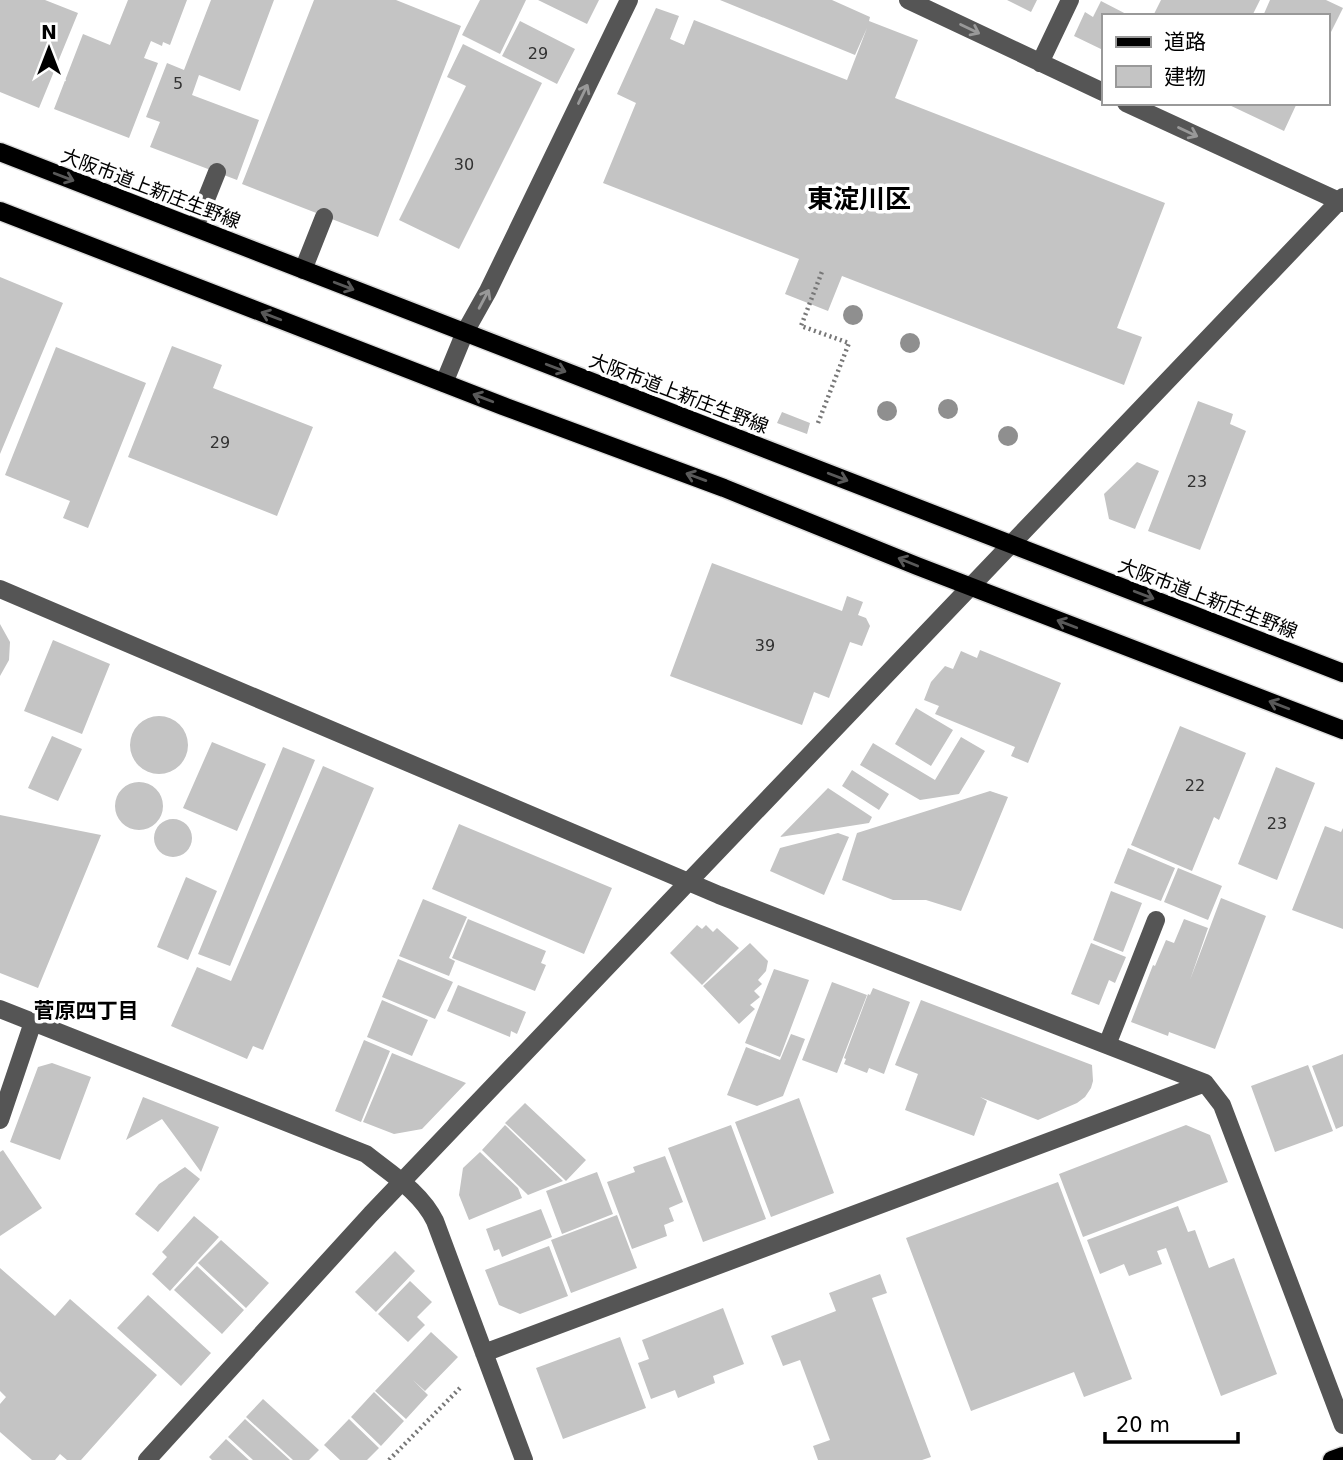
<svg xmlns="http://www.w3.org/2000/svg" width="1343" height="1460" font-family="'DejaVu Sans','Noto Sans JP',sans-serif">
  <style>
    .building { fill: #c4c4c4 }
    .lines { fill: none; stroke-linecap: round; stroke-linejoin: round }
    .major-casing { stroke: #dbdbdb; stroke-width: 21 }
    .path { stroke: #777; stroke-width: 4.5; stroke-dasharray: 2 3.5; stroke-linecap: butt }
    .minor { stroke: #555; stroke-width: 18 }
    .major { stroke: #000; stroke-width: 18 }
    .tree { fill: #8f8f8f }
    .oneway { stroke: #999 }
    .oneway2 { stroke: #595959 }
    .labels { text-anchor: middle; stroke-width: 7; stroke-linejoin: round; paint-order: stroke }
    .number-label { font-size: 16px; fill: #313131 }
    .street-label { font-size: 19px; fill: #000; stroke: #fff }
    .neighbourhood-label { font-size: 21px; font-weight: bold; fill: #000; stroke: #fff }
    .district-label { font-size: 26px; font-weight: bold; fill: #000; stroke: #fff }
  </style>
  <rect width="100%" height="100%" fill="#fff"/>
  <!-- building -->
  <path class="building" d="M0,0H45L78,13L39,108L0,92Z
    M128,0H187L170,45L163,42L162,46L151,41L144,58L158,63L129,138L54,109L83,34L110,45Z
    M211,0H274L240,91L199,75L192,95L259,120L237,180L150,147L160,122L146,117L167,63L184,70Z
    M314,0H396L461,26L378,237L242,184Z
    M480,0H526L500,54L462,35Z
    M538,0H599L587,24Z
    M720,0H832L870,17L869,21L918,40L895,98L1165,203L1117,328L1142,337L1124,385L842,276L828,311L785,294L799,259L603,183L636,103L617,94L656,8L679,16L670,39L684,45L694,20L847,80L867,28L855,55Z
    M1007,0H1037L1031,12Z
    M1161,0H1260L1252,16H1153Z
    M1270,0H1326L1343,8L1327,40V16H1263Z
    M1101,1L1130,16H1103V50L1074,36L1085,12L1093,17Z
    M520,21L575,49L557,84L502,56Z
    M463,44L542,83L459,249L399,220L466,86L447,77Z
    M1225,103H1297L1284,131Z
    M0,277L63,303L0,454Z
    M172,346L222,365L213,388L313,427L277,516L128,457Z
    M56,347L146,383L88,528L63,518L70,501L5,475Z
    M1198,401L1233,414L1230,424L1246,431L1200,550L1148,531Z
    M782,412L810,423L807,434L777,423Z
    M1137,462L1159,471L1135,529L1109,519L1104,494Z
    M712,563L842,611L847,596L863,602L858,615L866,618L870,626L862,646L850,642L829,698L814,692L802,725L670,676Z
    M0,624L10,642L9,660L0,676Z
    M53,640L110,664L82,734L24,711Z
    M980,650L1061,683L1028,763L1011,756L1015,747L935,714L939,706L924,700L931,682L945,666L953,669L961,651L977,658Z
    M916,708L953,730L931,766L895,744Z
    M130 745a29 29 0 1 1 58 0a29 29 0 1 1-58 0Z
    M1180,726L1246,753L1219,820L1214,817L1192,871L1131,845Z
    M52,736L82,749L58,801L28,788Z
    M961,737L985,751L959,794L920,800L860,765L873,743L935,780Z
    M212,742L266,764L237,831L183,808Z
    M283,747L315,760L230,966L198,954Z
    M323,766L374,788L263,1050L253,1046L247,1059L171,1026L197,967L231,981Z
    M1276,767L1315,783L1277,880L1238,864Z
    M852,770L889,794L879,810L842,786Z
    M115 806a24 24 0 1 1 48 0a24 24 0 1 1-48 0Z
    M828,788L872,817L869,823L780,837Z
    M990,791L1008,797L961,911L926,900H893L842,880L857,833Z
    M0,815L101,835L38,988L0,973Z
    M154 838a19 19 0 1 1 38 0a19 19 0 1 1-38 0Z
    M459,824L612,888L584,954L432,889Z
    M1325,826L1341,832L1343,828V929L1292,910Z
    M838,833L849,837L824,895L770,871L780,848Z
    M1128,848L1175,868L1161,901L1114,883Z
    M1178,868L1222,886L1208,920L1164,902Z
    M186,877L217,891L188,960L157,947Z
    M1111,891L1142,903L1123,952L1093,940Z
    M1221,898L1266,916L1215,1049L1169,1032L1168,1036L1131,1022L1153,965L1155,966L1166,940L1174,943L1184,919L1208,928L1190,980Z
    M423,899L467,917L449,958L455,961L449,976L399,956Z
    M468,919L546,951L541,963L546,965L535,991L452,958Z
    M697,925L702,929L706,925L713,932L717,928L739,948L702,985L670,953Z
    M750,943L768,961L766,971L758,980L762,984L754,991L760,997L750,1005L755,1009L739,1024L703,986Z
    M1091,943L1126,957L1115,983L1109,980L1099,1005L1071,994Z
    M398,959L453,982L435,1019L382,997Z
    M774,969L809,980L780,1057L745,1043Z
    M832,982L867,995L837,1073L802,1060Z
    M458,985L526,1012L517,1034L511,1031L510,1037L447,1011Z
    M873,988L910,1002L884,1074L869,1068L867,1073L844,1064L846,1059L844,1058L868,994L870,995Z
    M382,1000L428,1020L412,1056L367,1037Z
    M921,1000L1092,1065L1093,1081L1091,1088L1085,1097L1077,1103L1038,1120L980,1097L987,1101L974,1136L905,1110L918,1074L895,1065Z
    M791,1034L805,1039L783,1096L757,1106L727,1095L746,1047L780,1060Z
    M364,1040L390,1051L361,1122L335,1111Z
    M392,1053L466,1083L422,1129L394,1134L363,1122Z
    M1343,1054V1126L1336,1129L1312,1066Z
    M52,1063L91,1077L60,1160L10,1142L38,1067Z
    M1308,1065L1333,1131L1275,1152L1251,1086Z
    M143,1097L219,1127L201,1172L162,1119L126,1140Z
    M799,1098L834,1193L771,1217L735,1122Z
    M525,1103L586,1160L566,1181L505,1123Z
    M505,1125L563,1181L528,1195L482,1150Z
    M731,1125L766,1219L703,1242L668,1148Z
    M1186,1125L1210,1135L1228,1182L1083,1237L1059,1174Z
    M3,1150L42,1208L0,1236V1152Z
    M480,1152L518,1188L522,1198L469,1220L459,1195L463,1168Z
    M665,1156L683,1202L669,1208L674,1221L664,1225L667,1236L632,1249L607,1182L635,1172L633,1167Z
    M185,1167L200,1179L158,1232L135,1214L159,1184Z
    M597,1172L613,1214L562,1234L546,1191Z
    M1058,1182L1132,1379L1084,1397L1074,1372L971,1411L906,1238Z
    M1178,1206L1188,1232L1195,1230L1209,1268L1234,1258L1277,1374L1221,1396L1166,1248L1157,1251L1162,1264L1129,1276L1124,1264L1100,1274L1087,1240Z
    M541,1209L552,1237L502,1257L499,1249L494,1251L486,1229Z
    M617,1215L637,1268L571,1293L551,1240Z
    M194,1216L219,1237L170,1291L152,1274L167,1257L162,1252Z
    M221,1240L269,1283L246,1308L198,1263Z
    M549,1246L568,1296L520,1314L499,1305L485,1270Z
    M395,1251L415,1271L376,1312L355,1292Z
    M197,1266L244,1310L222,1334L174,1290Z
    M0,1268L55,1316L70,1299L157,1375L81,1460H67L60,1454L55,1460H32L0,1432V1404L6,1397L0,1391Z
    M880,1274L887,1293L872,1298L931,1457L922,1460H818L813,1446L830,1440L800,1360L783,1366L771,1336L836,1311L829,1293Z
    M410,1281L432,1302L417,1317L425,1325L408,1342L378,1314Z
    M148,1295L211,1353L181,1386L117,1328Z
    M723,1308L744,1364L713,1376L715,1383L678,1398L675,1390L651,1399L638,1363L649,1359L642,1340Z
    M431,1332L458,1357L425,1391L413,1380L428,1395L406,1419L375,1391Z
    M620,1337L646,1408L563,1439L536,1368Z
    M374,1392L404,1421L381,1446L351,1417Z
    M263,1399L319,1450L309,1460H293L246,1417Z
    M245,1419L290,1460H253L228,1437Z
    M349,1419L379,1448L367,1460H340L324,1445Z
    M226,1439L249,1460H212L209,1457Z"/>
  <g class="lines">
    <defs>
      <path id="major" d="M0,152L1343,673
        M0,211L503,406L724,488L917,566L1343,730
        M1332,1460L1343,1456"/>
    </defs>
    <!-- major casing -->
    <use href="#major" class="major-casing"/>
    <!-- path -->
    <path class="path" d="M818,423L849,343L801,326L823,269
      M389,1460L462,1386"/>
    <!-- minor -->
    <path class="minor" d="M908,0L1103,92
      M1040,63L1070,0
      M1126,103L1343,203
      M195,227L217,172
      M303,270L324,217
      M444,383L465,332L488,291L629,0
      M0,589L719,895L1205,1083L1222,1105L1343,1425
      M0,1009L366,1154C391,1174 421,1192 435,1221L524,1460
      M1107,1045L1156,920
      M0,1120L33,1022
      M484,1353L1205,1083
      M147,1460L371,1214L1343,197"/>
    <!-- major -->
    <use href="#major" class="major"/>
  </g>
  <!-- trees -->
  <g class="tree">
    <circle cx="853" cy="315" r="10"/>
    <circle cx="910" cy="343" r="10"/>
    <circle cx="948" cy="409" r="10"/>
    <circle cx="887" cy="411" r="10"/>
    <circle cx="1008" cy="436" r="10"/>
  </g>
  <!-- one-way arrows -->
  <defs><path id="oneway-shaft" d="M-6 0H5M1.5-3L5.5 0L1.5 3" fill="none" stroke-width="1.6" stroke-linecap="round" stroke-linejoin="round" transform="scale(1.75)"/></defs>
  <g class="oneway">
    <use href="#oneway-shaft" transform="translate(970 29) rotate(26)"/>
    <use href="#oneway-shaft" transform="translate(583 94) rotate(-64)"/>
    <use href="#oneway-shaft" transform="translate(1188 132) rotate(25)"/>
    <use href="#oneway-shaft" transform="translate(484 299) rotate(-62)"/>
  </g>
  <g class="oneway2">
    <use href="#oneway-shaft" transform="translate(64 177) rotate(21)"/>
    <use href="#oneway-shaft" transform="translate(344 286) rotate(21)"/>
    <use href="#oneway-shaft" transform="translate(271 316) rotate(-159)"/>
    <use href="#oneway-shaft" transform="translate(556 368) rotate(21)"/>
    <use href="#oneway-shaft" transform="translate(483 398) rotate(-159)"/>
    <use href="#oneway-shaft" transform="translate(696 477) rotate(-160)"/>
    <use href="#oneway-shaft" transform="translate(838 477) rotate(21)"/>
    <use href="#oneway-shaft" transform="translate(908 562) rotate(-158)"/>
    <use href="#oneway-shaft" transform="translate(1144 595) rotate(21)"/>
    <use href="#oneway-shaft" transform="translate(1067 624) rotate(-159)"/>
    <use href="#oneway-shaft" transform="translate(1279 705) rotate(-159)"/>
  </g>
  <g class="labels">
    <!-- number labels -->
    <g class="number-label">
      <text x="538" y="59">29</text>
      <text x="178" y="89">5</text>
      <text x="464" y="170">30</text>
      <text x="220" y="448">29</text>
      <text x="1197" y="487">23</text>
      <text x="765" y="651">39</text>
      <text x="1195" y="791">22</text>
      <text x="1277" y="829">23</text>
    </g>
    <!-- street labels -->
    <g class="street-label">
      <text transform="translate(151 188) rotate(21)" y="7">大阪市道上新庄生野線</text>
      <text transform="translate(679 393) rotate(21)" y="7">大阪市道上新庄生野線</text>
      <text transform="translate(1208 598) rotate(21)" y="7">大阪市道上新庄生野線</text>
    </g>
    <!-- neighbourhood labels -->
    <g class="neighbourhood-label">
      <text x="86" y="1018">菅原四丁目</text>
    </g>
    <!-- district labels -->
    <g class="district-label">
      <text x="859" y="208">東淀川区</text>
    </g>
  </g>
  <!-- legend -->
  <rect x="1102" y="14" width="228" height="91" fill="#ffffff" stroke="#999999" stroke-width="2"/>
  <rect x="1116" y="37" width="35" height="10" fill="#000000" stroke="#999999" stroke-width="2"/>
  <text x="1164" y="49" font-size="21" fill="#000000">道路</text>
  <rect x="1116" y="66" width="35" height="21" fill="#c4c4c4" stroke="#999999" stroke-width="2"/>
  <text x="1164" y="84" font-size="21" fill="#000000">建物</text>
  <!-- north arrow -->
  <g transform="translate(49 49)" stroke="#ffffff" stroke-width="5" paint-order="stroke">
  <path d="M0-5L12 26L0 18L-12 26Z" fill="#000000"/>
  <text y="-10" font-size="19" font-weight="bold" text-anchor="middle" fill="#000000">N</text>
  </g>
  <!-- scale -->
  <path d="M1105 1432v10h133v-10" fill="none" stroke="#000000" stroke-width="3.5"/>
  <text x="1116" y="1432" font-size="21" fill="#000000" stroke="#ffffff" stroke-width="5" paint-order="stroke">20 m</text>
</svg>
